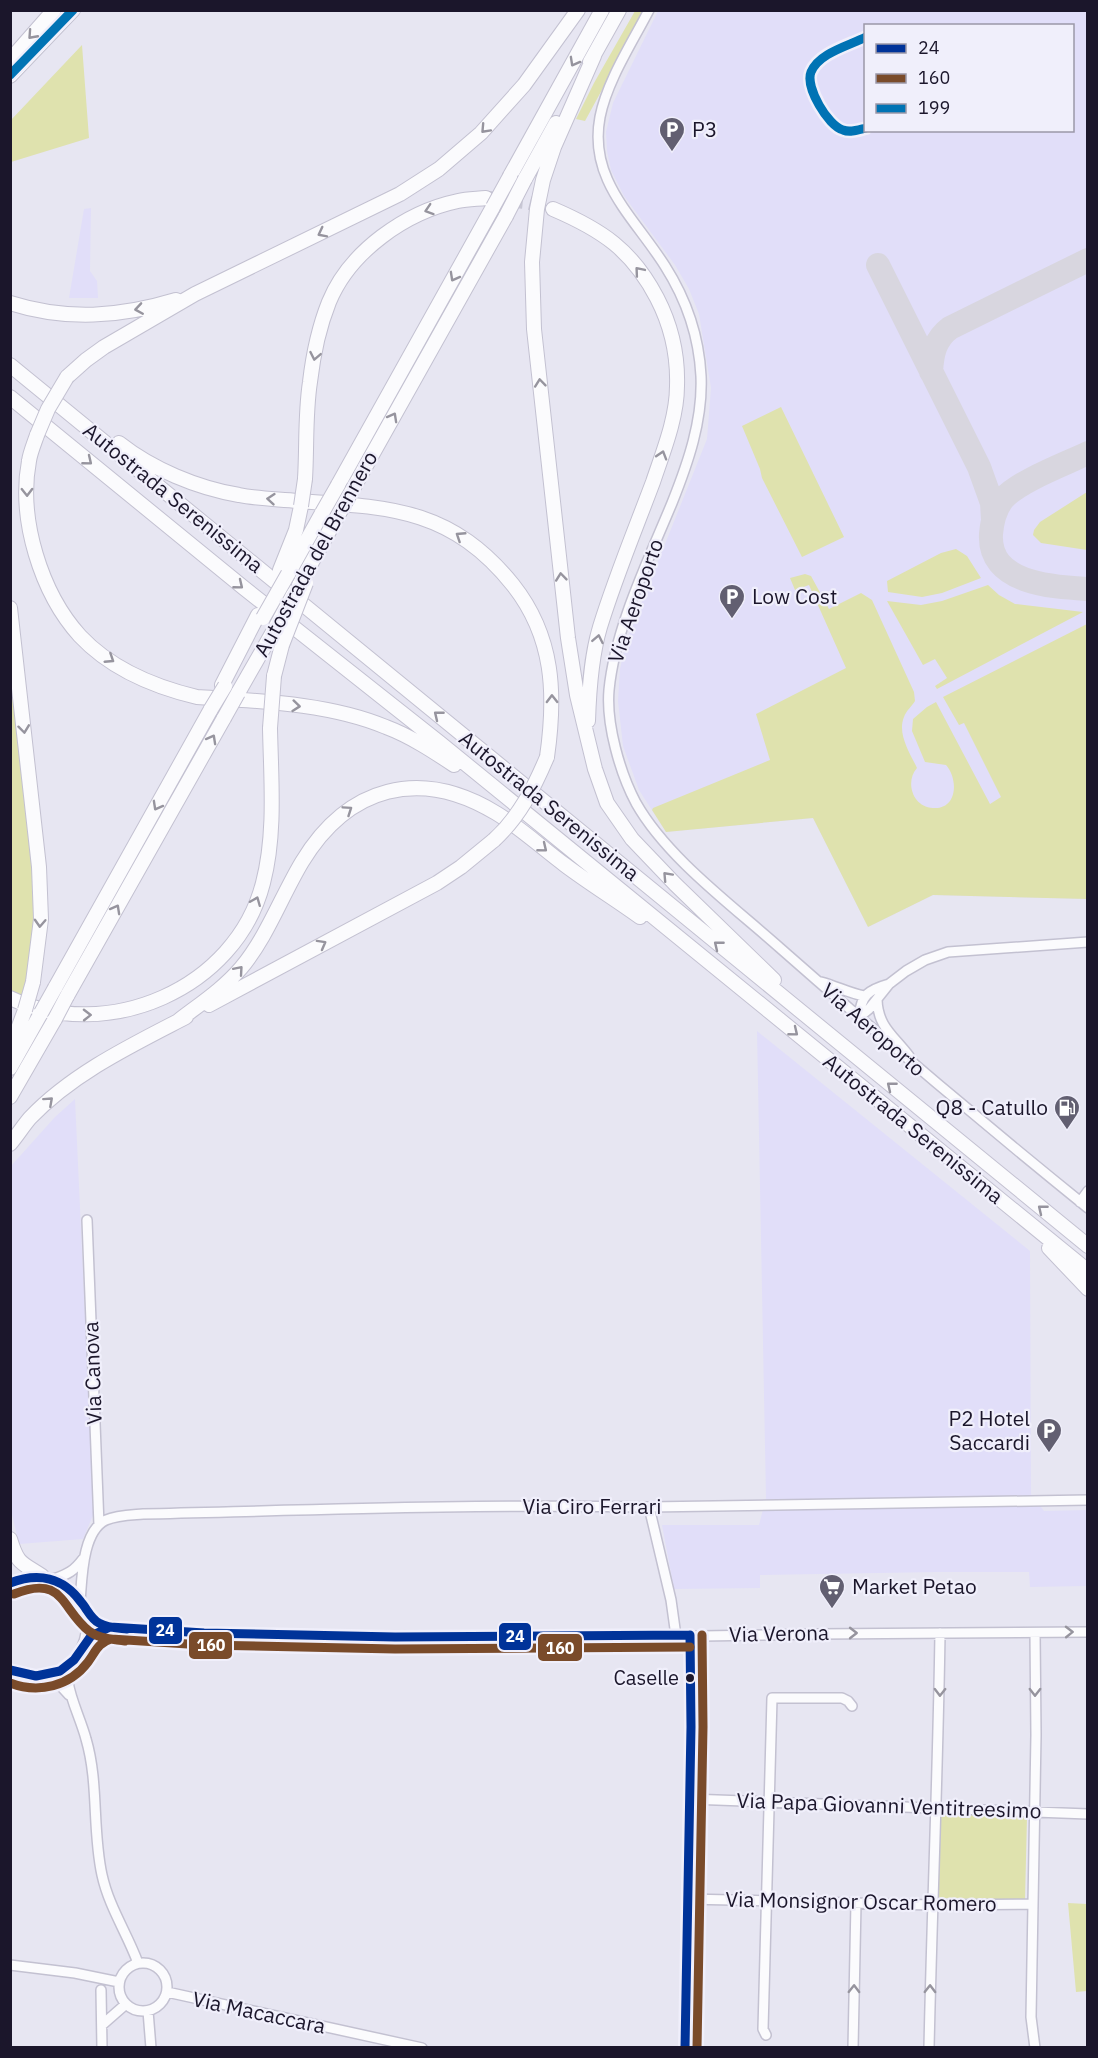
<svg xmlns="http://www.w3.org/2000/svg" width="1098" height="2058" font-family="'IBM Plex Sans',sans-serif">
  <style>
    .built { fill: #e1def9; fill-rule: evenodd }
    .green { fill: #dfe2ae }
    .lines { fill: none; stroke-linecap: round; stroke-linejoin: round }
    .taxiway { stroke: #d8d6df; stroke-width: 24 }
    .highway-tunnel { stroke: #c8c7d4; stroke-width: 14; stroke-dasharray: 14 7; stroke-linecap: butt }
    .minor-casing { stroke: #c3c1d1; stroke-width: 12 }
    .highway-casing { stroke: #c3c1d1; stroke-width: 16 }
    .minor { stroke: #fbfbfd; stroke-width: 9 }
    .highway { stroke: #fbfbfd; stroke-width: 14 }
    .highway-bridge-casing { stroke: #c3c1d1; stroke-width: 16; stroke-linecap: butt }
    .highway-bridge { stroke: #fbfbfd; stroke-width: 14 }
    .bus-1-casing { stroke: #f0effb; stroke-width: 14 }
    .bus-2-casing { stroke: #f0effb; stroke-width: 14 }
    .bus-3-casing { stroke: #f0effb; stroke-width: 14 }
    .bus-1 { stroke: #039; stroke-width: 9 }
    .bus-2 { stroke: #7a4b2a; stroke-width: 9 }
    .bus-3 { stroke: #0073b4; stroke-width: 9 }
    .oneway { stroke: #96949e }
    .bus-dot { fill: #1b162b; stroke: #f0effb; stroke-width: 2 }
    .labels { text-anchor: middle; stroke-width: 4.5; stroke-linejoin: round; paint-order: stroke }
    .bus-label { font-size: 20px; fill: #1b162b; stroke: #f0effb; text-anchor: end }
    .poi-label { font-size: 21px; fill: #1b162b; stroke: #f0effb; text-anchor: start }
    .street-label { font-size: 21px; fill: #1b162b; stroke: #f0effb }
    .line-badge { stroke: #f0effb; stroke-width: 2 }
    .badge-label { font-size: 16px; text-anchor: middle; font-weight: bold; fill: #fff }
  </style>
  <rect width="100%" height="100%" fill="#e7e6f2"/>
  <!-- built -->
  <path class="built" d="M658,11H1087V899L933,895L868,927L813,818L666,832L639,790L623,746L618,701L620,669L627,639L707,439L711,388L699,314L689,289L675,265L624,196L611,170L607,151L606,132L613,103ZM866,26H1072V130H866Z
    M91,208L90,271L97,281L98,298H69L84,209Z
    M757,1031L1030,1251L1031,1494L1044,1511L1087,1510V1586L1030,1587L1029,1572H937L760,1575V1588L674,1589L662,1525H759L766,1498Z
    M75,1099L94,1513L83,1539L19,1544L10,1506L11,1166L55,1117Z"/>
  <!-- green -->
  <path class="green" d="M635,11H645L585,121L576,119L594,83Z
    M82,45L89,138L11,162V120Z
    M781,407L844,537L802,557L762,478L760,469L742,426Z
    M1087,492V550L1041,543L1033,535L1034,530L1040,522Z
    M956,549L967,556L981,578L942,593L922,597L888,592L887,581L941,553Z
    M805,574L811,576L829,609L861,593L872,600L914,692L915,701C912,706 906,711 904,717C897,734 910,753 917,768C905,781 912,807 933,808C957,810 959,780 946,765L925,762L912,731L913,719L927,707L936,702L990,804L1001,797L964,723L959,725L943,697L1087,624V899L933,895L868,927L813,818L666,832L652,810L653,808L770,760L756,714L846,668L809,585L795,590L790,578Z
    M988,585L999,595L1015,604L1083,612L937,689L935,686L947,678L935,659L923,665L887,601L921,605L942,601Z
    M10,646L37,898L33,958L23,998L10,993Z
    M939,1814L1027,1817L1025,1900L936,1898Z
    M1068,1903L1087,1904V1991L1076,1992Z"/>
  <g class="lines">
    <!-- taxiway -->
    <path class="taxiway" d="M878,265L979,467L992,503L993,519
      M931,372C932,354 935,339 950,328L1088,260
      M1088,453C1065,464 1019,481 1003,499C995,509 992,522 991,534C988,584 1053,587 1088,589"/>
    <!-- highway-tunnel -->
    <path class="highway-tunnel" d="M488,198L526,202L553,209"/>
    <defs>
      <path id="minor" d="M649,10C632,43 607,81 600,117C588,180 634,217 665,266C686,299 699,336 701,376C703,420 688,463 672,503C648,561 615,628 609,690C606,724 620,773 636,803C667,858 733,906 780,948C881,1037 983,1123 1088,1208
        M821,982C836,986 849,993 864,996
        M877,1000C878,1027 894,1036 909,1056
        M859,1017L869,1009L889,984L906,971L925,960L948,952L1088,942
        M859,1017C861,995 868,990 889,984
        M1080,1202L1088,1191
        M87,1220L99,1525
        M649,1507L671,1600L676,1636
        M54,1579C68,1574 74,1571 83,1559
        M10,1583L30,1576L54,1579L69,1588L91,1616L102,1625L170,1633L513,1639L818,1634L1088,1632
        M80,1602C82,1579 82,1531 106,1520C117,1515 131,1515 143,1514C311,1510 480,1504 649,1507L1088,1500
        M1035,1633L1036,1735L1031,2017L1035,2048
        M85,1640L103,1628L110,1627
        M74,1660C72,1667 67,1675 68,1682C71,1701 81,1720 86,1739C99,1783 92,1830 102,1875C109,1907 127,1933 138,1963
        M13,1671C53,1693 98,1652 84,1610
        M41,1678L58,1683L69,1695
        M690,1799L1088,1814
        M688,1899L932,1905L1033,1904
        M119 1987a24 24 0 1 1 48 0a24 24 0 1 1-48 0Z
        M10,1965L75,1973L119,1982
        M101,1990L102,2048
        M167,1992L422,2048
        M148,2011L151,2048
        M102,2025L126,2004
        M766,2035L763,2029L772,1698H842L848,1701L852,1706
        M685,2048L691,1727L690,1635
        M853,2048L856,1903
        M929,2048C932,1909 938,1771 940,1633"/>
      <path id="highway" d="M594,56L554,147L543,180L537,209L532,262L534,329L568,638L577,695L595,769L607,803L632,839L675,884L774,980
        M10,60L54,10
        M590,62L619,10
        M10,76L73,10
        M510,176L602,10
        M525,179L556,123
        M553,209C602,230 632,250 657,298C671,325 678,355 677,386C677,418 663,452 653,482C635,530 615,578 600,627C591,657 589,690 588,721
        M10,303C67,321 120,317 176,300
        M10,365L1088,1246
        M67,377L86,360L104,347L195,294L400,194L439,169L481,133L524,85L578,10
        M10,397L244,588L440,743L1088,1271
        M37,435C34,444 30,453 29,461C18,519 41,593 80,636C110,668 155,687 197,697C258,701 329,703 386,727C410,736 433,751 454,765
        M119,443C152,469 197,488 239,495C258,499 278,499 298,501C389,507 451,508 513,585C554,637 556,694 547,757
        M305,479C307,447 305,414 310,382C313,356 319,327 329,302C350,251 406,212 458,201C467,199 477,199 486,198
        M338,485L493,207
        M354,487L506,216
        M280,570L296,530L301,506
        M288,574L322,513
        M299,585L337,517
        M10,608L39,867L41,919L33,982
        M274,676L282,645
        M222,685L258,615
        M238,693L274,630
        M55,988L211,709
        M67,996L224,718
        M10,998C107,1044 236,989 263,883C276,833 271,779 270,728
        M209,1005L437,883L461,867L494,840
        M178,1021C200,1004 223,989 241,968C267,937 281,897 302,862C348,786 420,767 496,813C521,828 542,848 565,865C589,883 615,899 640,917
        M10,1050L25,1010
        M10,1068L41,1013
        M10,1097L55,1019
        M10,1144C17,1136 23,1126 30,1118C73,1073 132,1045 186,1017
        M1049,1248L1088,1289
        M10,1539C18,1565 21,1562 42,1576
        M10,1675L18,1674"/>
    </defs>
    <!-- minor casing -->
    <use href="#minor" class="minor-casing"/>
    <!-- highway casing -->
    <use href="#highway" class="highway-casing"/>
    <!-- minor -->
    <use href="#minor" class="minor"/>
    <!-- highway -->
    <use href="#highway" class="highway"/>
    <defs>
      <path id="highway-bridge" d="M493,207L510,176
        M506,216L525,179
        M37,435L48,409L67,377
        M301,506L305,479
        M322,513L338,485
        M337,517L354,487
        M263,618L288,574
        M274,630L293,595
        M282,645L306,583
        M211,709L225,686
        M224,718L238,693
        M270,728L274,676
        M494,840C519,817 534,788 547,757
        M25,1010L33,982
        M41,1013L55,988
        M55,1019L67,996"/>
    </defs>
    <!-- highway-bridge casing -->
    <use href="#highway-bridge" class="highway-bridge-casing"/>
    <!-- highway-bridge -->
    <use href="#highway-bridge" class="highway-bridge"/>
    <defs>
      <path id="bus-1" d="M10,1583C38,1572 63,1577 81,1602C87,1609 91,1619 99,1623C107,1628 118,1628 127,1629
        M10,1670L36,1676L60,1671L74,1660L91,1636L110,1627L204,1633L395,1637L690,1635
        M685,2048L691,1727L690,1635"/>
      <path id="bus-2" d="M14,1594C64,1574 61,1609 89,1631C99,1639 113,1639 125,1641
        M10,1683C39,1694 70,1686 88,1662C96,1651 98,1643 111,1639L203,1645L395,1649L690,1647
        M697,2048L703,1727L702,1635"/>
      <path id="bus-3" d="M866,37C848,46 819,53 811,72C805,87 828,126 843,130C850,133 858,130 866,128
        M10,75L73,10"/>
    </defs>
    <!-- bus-1 casing -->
    <use href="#bus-1" class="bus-1-casing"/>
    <!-- bus-2 casing -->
    <use href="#bus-2" class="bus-2-casing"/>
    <!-- bus-3 casing -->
    <use href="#bus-3" class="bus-3-casing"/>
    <!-- bus-1 -->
    <use href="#bus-1" class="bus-1"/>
    <!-- bus-2 -->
    <use href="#bus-2" class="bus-2"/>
    <!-- bus-3 -->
    <use href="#bus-3" class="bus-3"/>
  </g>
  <!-- one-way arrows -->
  <defs><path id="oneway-chevron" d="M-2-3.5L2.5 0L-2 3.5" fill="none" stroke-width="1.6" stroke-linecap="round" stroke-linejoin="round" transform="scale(1.5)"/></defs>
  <g class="oneway">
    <use href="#oneway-chevron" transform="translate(32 35) rotate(132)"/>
    <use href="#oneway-chevron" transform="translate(574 62) rotate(119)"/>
    <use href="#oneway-chevron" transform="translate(485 129) rotate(133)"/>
    <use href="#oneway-chevron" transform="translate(429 210) rotate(162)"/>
    <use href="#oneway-chevron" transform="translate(322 233) rotate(153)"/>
    <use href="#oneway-chevron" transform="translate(639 271) rotate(-130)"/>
    <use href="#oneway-chevron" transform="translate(454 277) rotate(119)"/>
    <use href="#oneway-chevron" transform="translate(139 309) rotate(171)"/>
    <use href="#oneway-chevron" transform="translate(315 356) rotate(101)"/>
    <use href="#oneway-chevron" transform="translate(540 383) rotate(-96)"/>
    <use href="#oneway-chevron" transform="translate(393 417) rotate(-61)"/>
    <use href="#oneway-chevron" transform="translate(662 455) rotate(-73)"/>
    <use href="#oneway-chevron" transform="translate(88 461) rotate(39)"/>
    <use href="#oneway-chevron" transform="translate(27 492) rotate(89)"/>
    <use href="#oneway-chevron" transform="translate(271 499) rotate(-175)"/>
    <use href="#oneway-chevron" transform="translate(460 536) rotate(-147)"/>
    <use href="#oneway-chevron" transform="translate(561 577) rotate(-96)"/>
    <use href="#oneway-chevron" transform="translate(239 585) rotate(39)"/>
    <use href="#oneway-chevron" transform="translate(598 639) rotate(-79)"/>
    <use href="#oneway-chevron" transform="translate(110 659) rotate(33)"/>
    <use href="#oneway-chevron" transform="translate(552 699) rotate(-91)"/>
    <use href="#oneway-chevron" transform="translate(296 706) rotate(6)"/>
    <use href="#oneway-chevron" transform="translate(438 715) rotate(-141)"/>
    <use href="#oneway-chevron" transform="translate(24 729) rotate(83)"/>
    <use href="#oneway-chevron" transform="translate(212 739) rotate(-61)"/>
    <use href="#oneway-chevron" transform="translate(157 806) rotate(119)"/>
    <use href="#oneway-chevron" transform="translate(348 810) rotate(-34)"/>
    <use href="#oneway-chevron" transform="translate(543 848) rotate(39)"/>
    <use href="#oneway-chevron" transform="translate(667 876) rotate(-133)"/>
    <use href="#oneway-chevron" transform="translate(256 901) rotate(-68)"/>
    <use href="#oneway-chevron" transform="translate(116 909) rotate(-61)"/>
    <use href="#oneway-chevron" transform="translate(40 923) rotate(93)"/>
    <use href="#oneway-chevron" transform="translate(322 944) rotate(-29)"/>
    <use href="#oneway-chevron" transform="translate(718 945) rotate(-141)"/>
    <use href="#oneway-chevron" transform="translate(239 970) rotate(-49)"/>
    <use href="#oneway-chevron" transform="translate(87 1015) rotate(-1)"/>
    <use href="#oneway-chevron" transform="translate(794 1032) rotate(39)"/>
    <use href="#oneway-chevron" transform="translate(891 1086) rotate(-141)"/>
    <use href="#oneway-chevron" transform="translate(49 1101) rotate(-42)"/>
    <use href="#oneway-chevron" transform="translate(1042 1209) rotate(-141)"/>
    <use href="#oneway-chevron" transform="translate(1069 1632) rotate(-1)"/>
    <use href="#oneway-chevron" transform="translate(853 1633)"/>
    <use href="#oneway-chevron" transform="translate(940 1692) rotate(91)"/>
    <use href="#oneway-chevron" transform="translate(1035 1692) rotate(90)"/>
    <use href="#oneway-chevron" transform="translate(854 1989) rotate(-89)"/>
    <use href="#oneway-chevron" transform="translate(930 1989) rotate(-89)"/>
  </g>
  <!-- icons -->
  <defs>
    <symbol id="parking-pin" viewBox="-11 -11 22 30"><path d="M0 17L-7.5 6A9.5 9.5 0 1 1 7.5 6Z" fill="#625f71" stroke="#f0effb"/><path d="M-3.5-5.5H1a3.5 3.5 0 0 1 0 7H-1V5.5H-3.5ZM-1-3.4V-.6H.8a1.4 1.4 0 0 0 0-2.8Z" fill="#fff"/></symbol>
    <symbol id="fuel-pin" viewBox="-11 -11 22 30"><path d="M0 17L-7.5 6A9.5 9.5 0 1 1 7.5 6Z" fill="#625f71" stroke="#f0effb"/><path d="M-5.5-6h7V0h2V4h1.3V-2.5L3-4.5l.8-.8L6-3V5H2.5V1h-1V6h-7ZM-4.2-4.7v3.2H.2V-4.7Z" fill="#fff"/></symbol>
    <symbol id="supermarket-pin" viewBox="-11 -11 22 30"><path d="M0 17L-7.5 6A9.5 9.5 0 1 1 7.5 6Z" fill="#625f71" stroke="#f0effb"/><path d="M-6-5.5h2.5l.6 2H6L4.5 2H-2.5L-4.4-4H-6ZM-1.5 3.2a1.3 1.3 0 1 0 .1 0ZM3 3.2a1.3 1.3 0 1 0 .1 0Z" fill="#fff"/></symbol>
  </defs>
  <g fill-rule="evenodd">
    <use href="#parking-pin" x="657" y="115" width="30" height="40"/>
    <use href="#parking-pin" x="717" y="582" width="30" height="40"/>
    <use href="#fuel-pin" x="1052" y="1093" width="30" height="40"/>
    <use href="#parking-pin" x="1034" y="1416" width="30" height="40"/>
    <use href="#supermarket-pin" x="817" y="1572" width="30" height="40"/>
  </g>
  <!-- markers -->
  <circle class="bus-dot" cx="690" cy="1678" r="5"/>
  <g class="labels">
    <!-- bus labels -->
    <g class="bus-label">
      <text x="679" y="1685">Caselle</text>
    </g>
    <!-- poi labels -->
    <g class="poi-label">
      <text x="692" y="137">P3</text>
      <text x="752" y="604">Low Cost</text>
      <text x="1048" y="1115" text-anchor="end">Q8 - Catullo</text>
      <text x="1030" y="1426" text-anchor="end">P2 Hotel<tspan x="1030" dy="24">Saccardi</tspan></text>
      <text x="852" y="1594">Market Petao</text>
    </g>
    <!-- street labels -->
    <g class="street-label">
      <text transform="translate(173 498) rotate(39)" y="7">Autostrada Serenissima</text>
      <text transform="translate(316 554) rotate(-61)" y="7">Autostrada del Brennero</text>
      <text transform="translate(636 601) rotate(-71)" y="7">Via Aeroporto</text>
      <text transform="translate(549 806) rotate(39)" y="7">Autostrada Serenissima</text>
      <text transform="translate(873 1030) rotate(41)" y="7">Via Aeroporto</text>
      <text transform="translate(913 1129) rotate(39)" y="7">Autostrada Serenissima</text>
      <text transform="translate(93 1373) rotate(-92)" y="7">Via Canova</text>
      <text x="592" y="1514">Via Ciro Ferrari</text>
      <text transform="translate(779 1634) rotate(-1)" y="7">Via Verona</text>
      <text transform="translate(889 1806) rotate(2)" y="7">Via Papa Giovanni Ventitreesimo</text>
      <text transform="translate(861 1902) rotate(1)" y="7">Via Monsignor Oscar Romero</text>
      <text transform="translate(259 2013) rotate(12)" y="7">Via Macaccara</text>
    </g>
  </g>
  <g class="line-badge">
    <rect x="148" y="1616" width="35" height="29" rx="6" fill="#039"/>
    <rect x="498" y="1622" width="34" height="29" rx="6" fill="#039"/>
    <rect x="188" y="1631" width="45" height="29" rx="6" fill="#7a4b2a"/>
    <rect x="537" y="1633" width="46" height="29" rx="6" fill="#7a4b2a"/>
  </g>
  <g class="badge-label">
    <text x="165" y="1636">24</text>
    <text x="515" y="1642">24</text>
    <text x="211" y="1651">160</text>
    <text x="560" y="1654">160</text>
  </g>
  <!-- border -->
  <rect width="1098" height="2058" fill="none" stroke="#1b162b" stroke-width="24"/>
  <!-- legend -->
  <rect x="864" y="24" width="210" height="108" fill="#f0effb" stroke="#9b98a8" stroke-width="1.5"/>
  <rect x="876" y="44" width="30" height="9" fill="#003399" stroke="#9b98a8" stroke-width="1.5"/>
  <text x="918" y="54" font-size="18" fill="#1b162b">24</text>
  <rect x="876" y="74" width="30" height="9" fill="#7a4b2a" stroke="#9b98a8" stroke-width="1.5"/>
  <text x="918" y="84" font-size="18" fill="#1b162b">160</text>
  <rect x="876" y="104" width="30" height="9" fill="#0073b4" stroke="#9b98a8" stroke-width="1.5"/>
  <text x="918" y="114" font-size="18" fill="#1b162b">199</text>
</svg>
